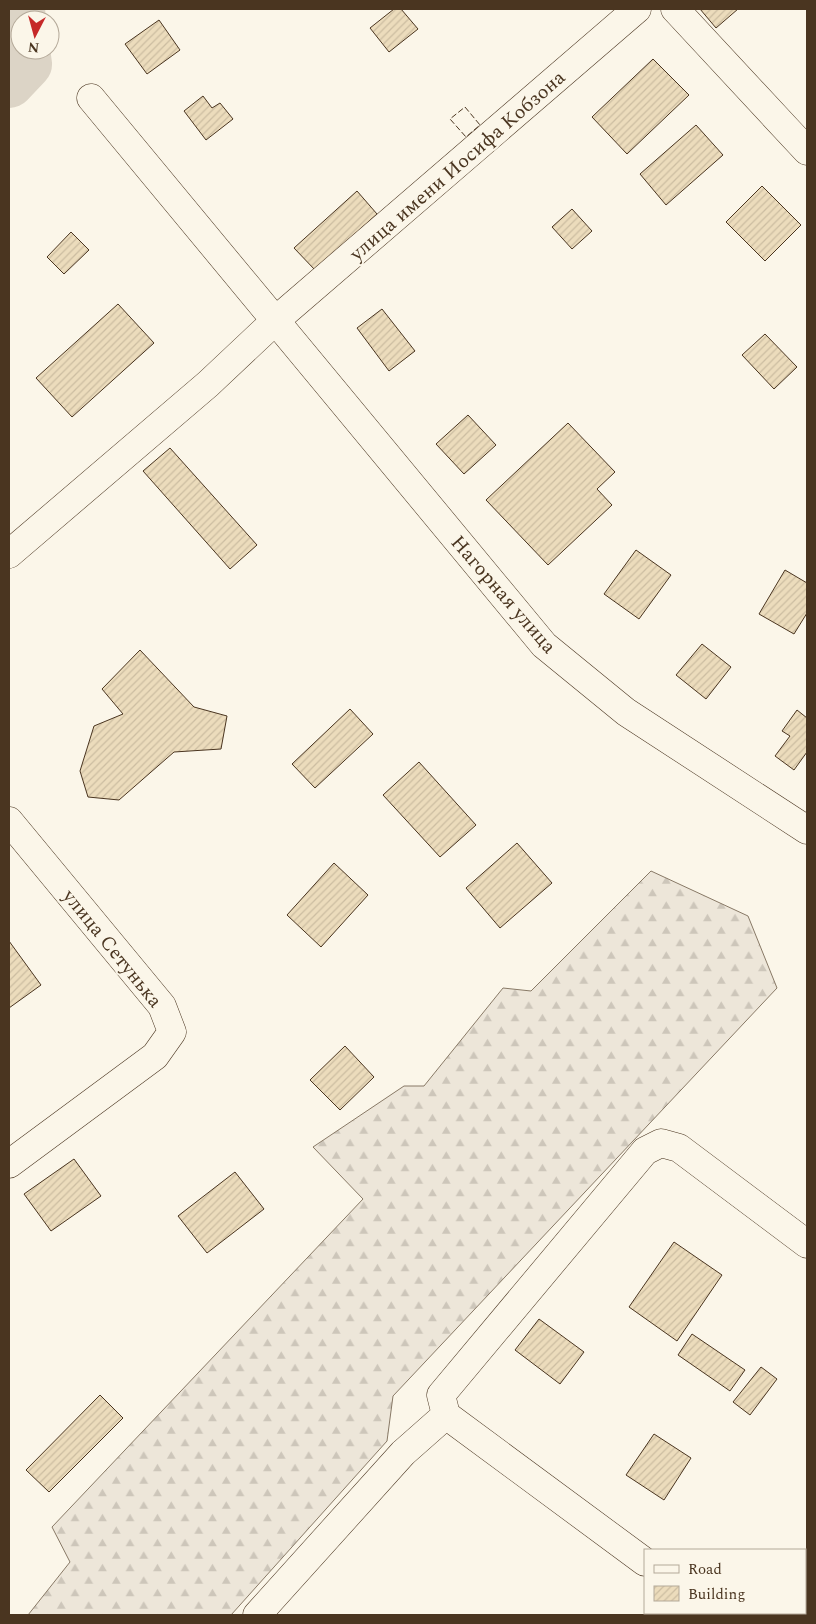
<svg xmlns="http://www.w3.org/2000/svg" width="816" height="1624" font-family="Spectral,serif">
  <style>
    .forest { fill: url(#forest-firs); stroke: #887966 }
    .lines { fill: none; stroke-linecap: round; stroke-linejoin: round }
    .river { stroke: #dcd4c6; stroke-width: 50 }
    .building { fill: url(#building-hatch); stroke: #4a3520 }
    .minor-casing { stroke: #4a3520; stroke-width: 29 }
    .minor { stroke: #fbf6e9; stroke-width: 28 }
    .fence { stroke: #4a3520; stroke-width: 1; stroke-dasharray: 6 2.5; stroke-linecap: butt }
    .labels { text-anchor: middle; stroke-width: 4; stroke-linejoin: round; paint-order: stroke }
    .street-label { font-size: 20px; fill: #4a3520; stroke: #fbf6e9 }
  </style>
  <defs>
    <pattern id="forest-firs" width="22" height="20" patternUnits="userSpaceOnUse" patternTransform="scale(1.25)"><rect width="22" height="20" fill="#ede6d9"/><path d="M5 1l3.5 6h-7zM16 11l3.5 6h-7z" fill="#cdc6ba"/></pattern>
    <pattern id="building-hatch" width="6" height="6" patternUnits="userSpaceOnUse" patternTransform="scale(1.25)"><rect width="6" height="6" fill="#ecdcbc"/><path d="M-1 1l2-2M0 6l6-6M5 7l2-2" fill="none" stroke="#ccbda1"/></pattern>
  </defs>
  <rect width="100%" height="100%" fill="#fbf6e9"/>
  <!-- forest -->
  <path class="forest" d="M651,871L748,916L777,988L393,1396L387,1441L231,1615H28L70,1562L52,1527L363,1199L313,1147L404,1086H424L503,988L531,991Z"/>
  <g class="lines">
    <!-- river -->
    <path class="river" d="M20,9L21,20
      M9,83L27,64L25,50"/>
  </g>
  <!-- building -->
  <path class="building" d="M394,9H401L418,29L389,52L370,28Z
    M700,9H738L716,28Z
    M159,20L180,50L147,74L125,44Z
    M653,59L689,95L627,154L592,117Z
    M203,96L212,108L220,103L233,119L206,140L184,111Z
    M696,125L723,155L666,205L640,174Z
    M762,186L801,225L765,261L726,222Z
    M357,191L377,214L315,270L294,248Z
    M572,209L592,231L572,249L552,227Z
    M71,232L89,250L64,274L47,257Z
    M118,304L154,343L72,417L36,378Z
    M382,309L415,351L389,371L357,328Z
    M765,334L797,367L774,389L742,355Z
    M468,415L496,445L464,474L436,444Z
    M568,423L615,472L597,489L612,505L548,565L486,500Z
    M170,448L257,545L230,569L143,471Z
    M636,550L671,575L639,619L604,594Z
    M785,570L807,583V613L794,634L759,614Z
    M702,644L731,667L706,699L676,675Z
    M140,650L194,707L227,716L221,749L174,752L119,800L88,797L80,771L94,726L123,714L102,689Z
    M350,709L373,734L315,788L292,764Z
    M797,710L807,718V752L794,770L775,756L790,736L782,731Z
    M419,762L476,825L440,857L383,795Z
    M517,843L552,883L500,928L466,888Z
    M334,863L368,895L321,947L287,915Z
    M9,941L41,985L9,1008Z
    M345,1046L374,1077L340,1110L310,1080Z
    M74,1159L101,1196L51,1231L24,1194Z
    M235,1172L264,1209L207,1253L178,1216Z
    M674,1242L722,1275L677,1341L629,1307Z
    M539,1319L584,1352L560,1384L515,1350Z
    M692,1334L745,1370L730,1391L678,1355Z
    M761,1367L777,1379L750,1415L733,1402Z
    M100,1395L123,1418L49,1492L26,1470Z
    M654,1434L691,1458L664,1500L626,1475Z"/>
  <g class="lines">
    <defs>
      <path id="minor" d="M675,9L807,151
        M91,98L544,645L626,712L807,830
        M9,554L208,384L276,320L637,9
        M9,821L162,1006L172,1032L155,1056L9,1164
        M446,1415L645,1562
        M713,1613L716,1615
        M257,1615L403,1453L446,1415L441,1395L645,1151L661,1143L679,1148L807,1244"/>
    </defs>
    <!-- minor casing -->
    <use href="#minor" class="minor-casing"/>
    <!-- minor -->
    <use href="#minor" class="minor"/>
    <!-- fence -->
    <path class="fence" d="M465,107L480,125L466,137L450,119Z"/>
  </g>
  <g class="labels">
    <!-- street labels -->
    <g class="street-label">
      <text transform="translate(457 165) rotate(-41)" y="7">улица имени Иосифа Кобзона</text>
      <text transform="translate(504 594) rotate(49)" y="7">Нагорная улица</text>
      <text transform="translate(113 948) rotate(51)" y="7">улица Сетунька</text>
    </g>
  </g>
  <!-- border -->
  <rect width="816" height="1624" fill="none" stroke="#4a3520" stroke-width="20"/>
  <!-- legend -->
  <rect x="644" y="1549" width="162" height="65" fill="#fbf6e9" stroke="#b4a999"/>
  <rect x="654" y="1565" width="25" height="8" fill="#fbf6e9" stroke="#b4a999"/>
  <text x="688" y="1574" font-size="15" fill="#4a3520">Road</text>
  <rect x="654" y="1586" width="25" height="15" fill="url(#building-hatch)" stroke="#b4a999"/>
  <text x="688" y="1599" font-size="15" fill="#4a3520">Building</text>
  <!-- north arrow -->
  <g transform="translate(35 35) rotate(186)"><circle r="24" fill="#fbf6e9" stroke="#b4a999"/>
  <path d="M0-4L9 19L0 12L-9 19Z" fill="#c62828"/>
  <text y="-8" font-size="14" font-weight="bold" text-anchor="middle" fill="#4a3520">N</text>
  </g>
</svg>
